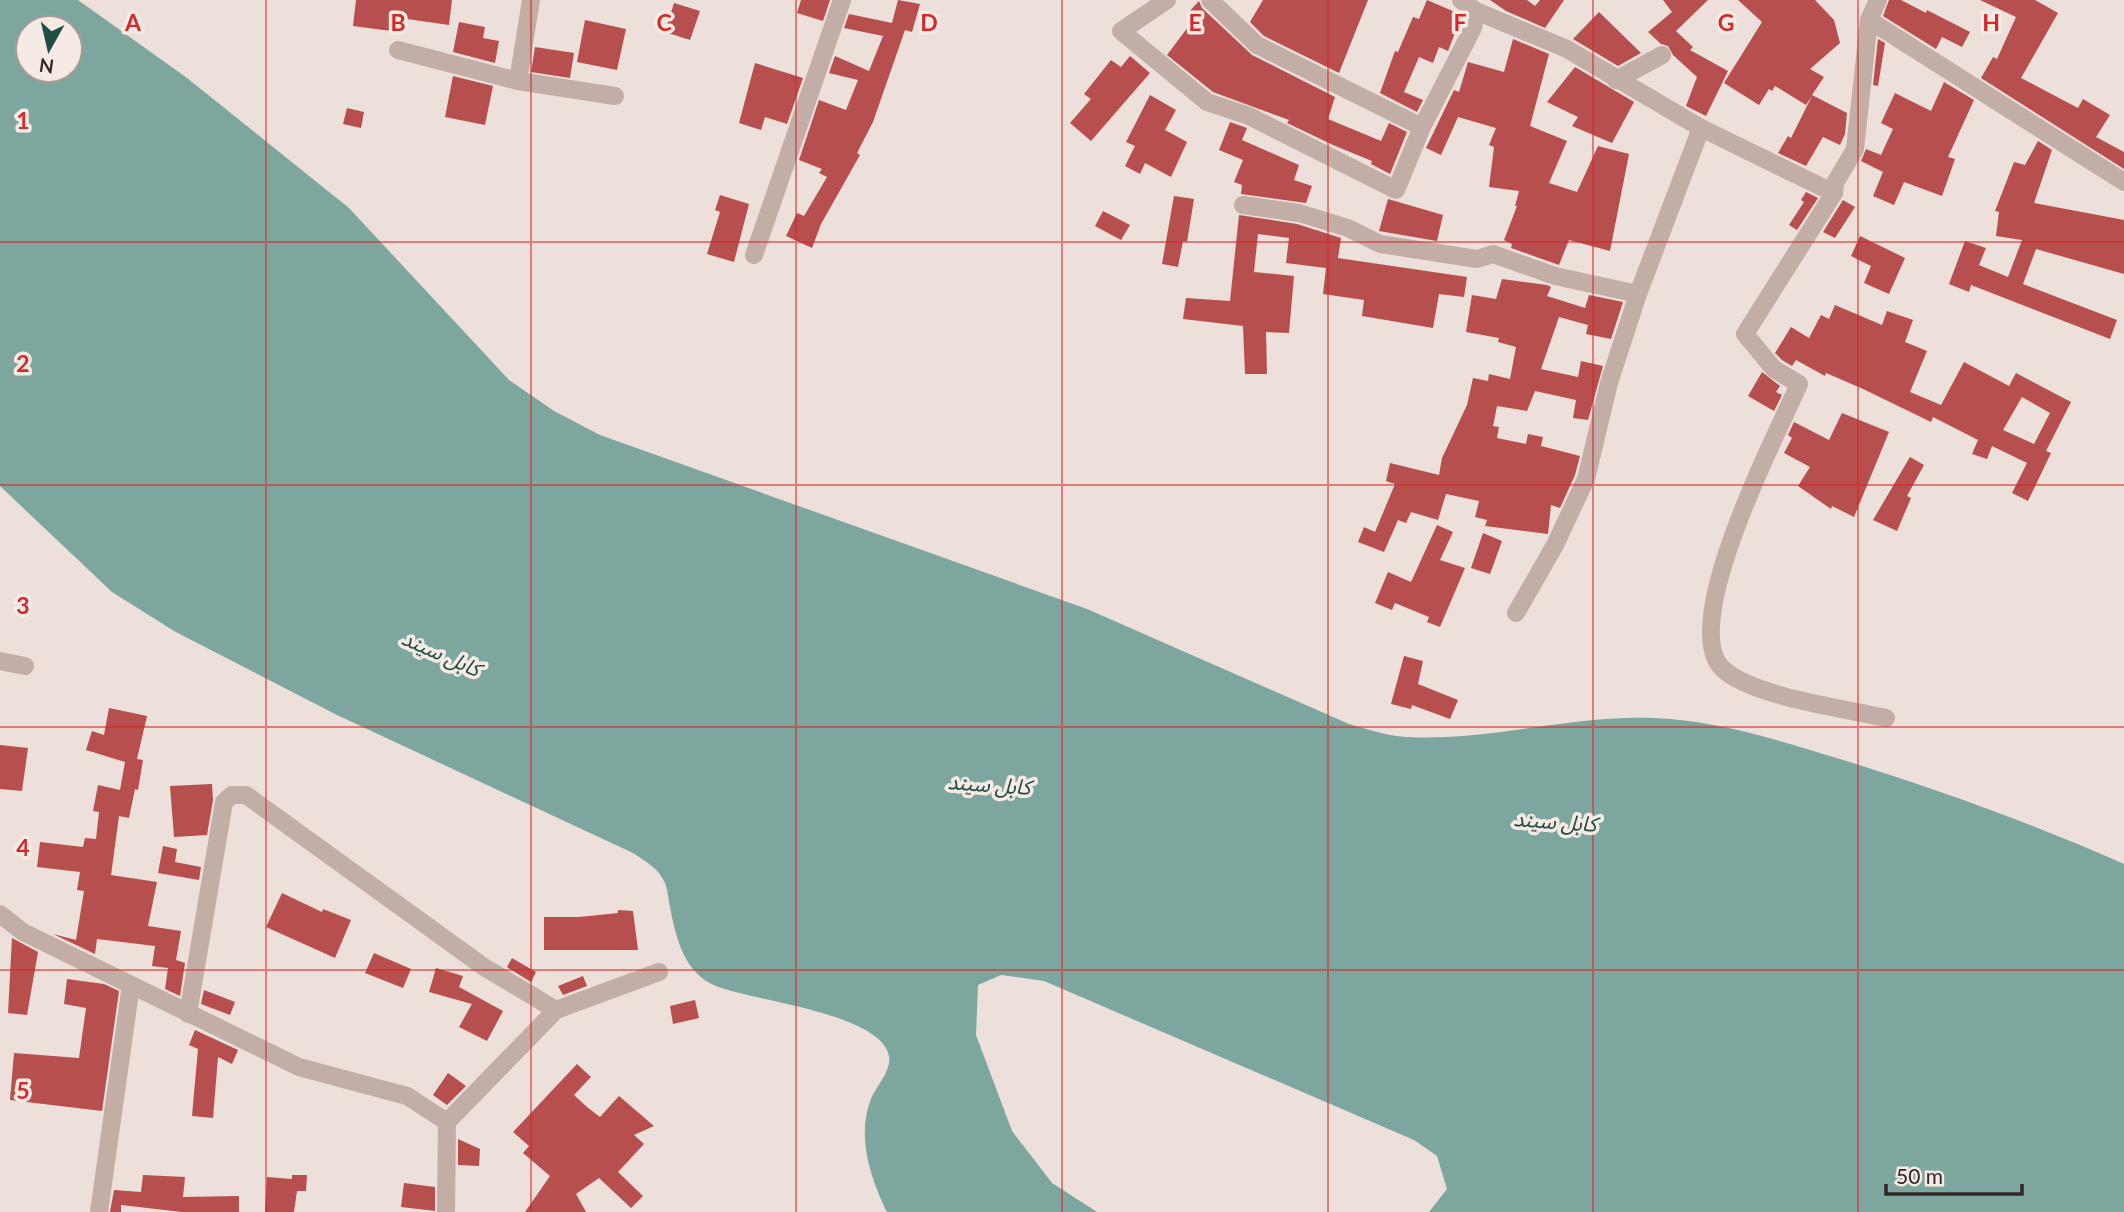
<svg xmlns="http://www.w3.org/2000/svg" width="2124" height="1212" font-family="Lato,'Noto Sans Arabic',sans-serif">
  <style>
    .water { fill: #7ca69e; fill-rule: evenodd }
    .building { fill: #b64f4e; fill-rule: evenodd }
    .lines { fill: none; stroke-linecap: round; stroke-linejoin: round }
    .street { stroke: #c3ada7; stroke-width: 18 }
    .grid { fill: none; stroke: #d62828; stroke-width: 2; stroke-opacity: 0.55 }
    .labels { text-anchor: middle; stroke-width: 7; stroke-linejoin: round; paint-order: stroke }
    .water-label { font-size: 21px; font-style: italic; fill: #214d46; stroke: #f6eae4 }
    .grid-label { font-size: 23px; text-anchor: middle; font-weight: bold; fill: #d62828; stroke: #f6eae4; stroke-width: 7; stroke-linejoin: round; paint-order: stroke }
  </style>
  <rect width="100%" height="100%" fill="#eddfd9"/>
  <!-- water -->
  <path class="water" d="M0,0H78L187,78L349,208L509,380L554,411L600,435L1087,609L1349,724C1368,729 1386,736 1406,737C1494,742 1581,711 1670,719C1728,724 1785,742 1840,759C1937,789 2031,823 2124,864V1212H1429L1447,1189L1437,1156L1414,1140L1044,981L1001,975L978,985L976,1035L1012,1131L1052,1183L1097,1212H887C871,1179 856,1136 871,1099C876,1087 892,1070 889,1056C881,1013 753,1001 716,986C684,973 676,938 670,907C668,899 668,888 664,881C658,868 645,861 633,853L337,715L174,631L112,592L0,486ZM70,28V70H28V28Z"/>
  <!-- building -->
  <path class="building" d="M356,0H452L449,25L400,18L399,32L353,26Z
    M801,0H830L823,21L797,13Z
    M898,0L920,4L912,32L905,30L873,122L857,153L860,155L821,224L812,248L786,236L797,213L804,216L827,177L819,173L822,169L799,160L819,100L846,110L858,80L829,73L835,56L869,71L883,36L844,28L849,14L892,23Z
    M1263,0H1368L1339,73L1264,36L1250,22Z
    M1427,0L1462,15L1448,51L1439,47L1433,63L1419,57L1404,92L1423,100L1417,112L1380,93L1395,51L1398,52L1413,17L1419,19Z
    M1490,0H1527L1535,6L1540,0H1564L1545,28L1506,11Z
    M1663,0H1708L1676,31L1693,47L1690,50L1728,71L1706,116L1686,106L1697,77L1673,55L1668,46L1661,44L1648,32L1672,12Z
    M1738,0H1815L1834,20L1840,43L1810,69L1824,77L1812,95L1847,113L1845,134L1840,145L1823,137L1806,166L1778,153L1788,136L1791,138L1812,96L1806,105L1775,86L1772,91L1769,89L1759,105L1724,83L1762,22Z
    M1889,0H1901L1926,13L1927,10L1970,32L1962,47L1942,37L1936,49L1883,16Z
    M1980,0H2035L2058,13L2021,78L2078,108L2083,99L2110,115L2096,137L2124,152V169L1981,78L1993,57L1997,59L2016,17Z
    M1199,1L1202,8L1252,55L1335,97L1328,119L1381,141L1389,123L1407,132L1390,174L1371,164L1372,161L1333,145L1287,123L1289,120L1213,92L1167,55L1194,19L1188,13Z
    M674,3L700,11L690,40L665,32Z
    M1599,12L1641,53L1618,66L1573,39Z
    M585,20L626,29L617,70L577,62Z
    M459,22L485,27L483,38L499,41L495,63L453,52Z
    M1513,39L1549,54L1530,126L1567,141L1549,183L1577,192L1598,146L1629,154L1610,251L1569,240L1559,265L1511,248L1512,244L1504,240L1517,206H1515L1519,191L1489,187L1494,147L1489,145L1496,128L1458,117L1441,155L1426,148L1454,90L1459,92L1468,62L1504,72Z
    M1878,39L1885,43L1878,86L1873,85Z
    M535,47L574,53L570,78L531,72Z
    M1130,56L1150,73L1091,141L1070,123L1091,99L1084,94L1111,60L1121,67Z
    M755,63L803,78L787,124L765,117L761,130L739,123Z
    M1575,67L1634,102L1612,143L1572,126L1578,117L1547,102Z
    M453,76L493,86L485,125L445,117Z
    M1944,82L1974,100L1948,157L1955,159L1942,196L1904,182L1894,205L1873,196L1883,172L1861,161L1866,149L1881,155L1893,129L1881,123L1895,93L1931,111Z
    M1150,95L1176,110L1165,130L1187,142L1171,177L1145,163L1140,174L1125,166L1135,146L1126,142Z
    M347,108L364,112L361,128L343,124Z
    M1230,122L1247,128L1242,140L1299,165L1294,180L1312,186L1306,203L1241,194L1242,185L1234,182L1243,160L1219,150Z
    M2038,141L2052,150L2034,203L2124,220V274L2036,249L2023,284L2117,320L2110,339L1971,285L1969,292L1949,284L1965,241L1986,248L1979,265L2008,277L2022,240L1996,236L1999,212L1995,211L2014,162L2025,165Z
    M1806,192L1818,198L1797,230L1789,225L1804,202L1801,200Z
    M720,195L749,204L734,262L707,254L720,212L715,210Z
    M1174,196L1194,199L1187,242L1183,241L1178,267L1162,264Z
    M1388,199L1443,215L1437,241L1379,231Z
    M1843,200L1855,207L1835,238L1823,232Z
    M1103,211L1130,225L1121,240L1095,226Z
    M1239,215L1297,224L1341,238L1338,258L1467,277L1464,297L1439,294L1433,328L1362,316L1364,300L1323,294L1326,268L1286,263L1289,238L1258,234L1254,272L1294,276L1289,333L1266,332L1267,374H1245L1243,326L1183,319L1186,298L1230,301Z
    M1860,236L1905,258L1889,294L1864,283L1871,266L1851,256Z
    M1502,279L1547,285L1551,287L1547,296L1585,308L1589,295L1623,302L1611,339L1586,334L1588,325L1559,317L1541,369L1578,377L1581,361L1603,366L1588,420L1573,418L1576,400L1535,391L1527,411L1497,406L1493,426L1499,427L1497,438L1526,444L1528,434L1543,437L1541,446L1580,456L1575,475L1560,508L1551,505L1548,534L1485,526L1487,520L1475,517L1479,501L1446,494L1438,520L1411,512L1406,523L1398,520L1384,552L1358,542L1364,527L1375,532L1395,484L1386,481L1390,463L1439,475L1442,458L1467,405L1473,378L1488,381L1489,374L1510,379L1516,347L1498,342L1499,338L1466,332L1472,295L1496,299Z
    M1835,305L1882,325L1887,311L1913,320L1905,342L1927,351L1910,392L1941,405L1964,362L2009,386L2016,373L2071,402L2046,451L2051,453L2028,501L2012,493L2027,463L1992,446L1987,459L1972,454L1978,440L1933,417L1931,422L1861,388L1826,373L1825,376L1796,360L1792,366L1782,360L1775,353L1791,327L1809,338L1821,315L1829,319ZM2022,397L2050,413L2034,444L2003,430Z
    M1762,372L1780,386L1776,392L1782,395L1774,411L1748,396Z
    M1842,413L1889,432L1854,517L1832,506L1831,509L1798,486L1810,467L1784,453L1792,438L1788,435L1794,422L1829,440Z
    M1910,457L1924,465L1907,496L1911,498L1897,531L1873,520Z
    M1437,525L1453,532L1440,560L1465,568L1440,627L1427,622L1429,617L1395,603L1392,610L1375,603L1388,572L1411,582Z
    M1483,533L1502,541L1490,574L1471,568Z
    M1404,656L1423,661L1418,684L1458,700L1450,719L1412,705L1411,709L1391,704Z
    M109,708L147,716L137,759L143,760L138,790L135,789L129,818L119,816L111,875L157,882L148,926L181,931L176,960L185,963L180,996L165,989L168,968L152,966L155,946L97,939L95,954L53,934L76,940L84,891L77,890L80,872L37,867L40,842L83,847L85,838L96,839L99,812L93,811L98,785L120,790L125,762L86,750L92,731L104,735Z
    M0,745L28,748L22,791L0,789Z
    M212,784L213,800L207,835L174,837L170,786Z
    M163,846L177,849L175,862L201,867L199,880L158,873Z
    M282,893L322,912L323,909L351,920L335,958L266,927Z
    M618,910L633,911L638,950H544V917H579L618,913Z
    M12,938L38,952L27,1015L8,1013Z
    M374,953L411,969L403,988L365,973Z
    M512,958L536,972L531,982L507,967Z
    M436,968L463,976L459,987L503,1011L487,1041L459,1027L472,1004L429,992Z
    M583,976L587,986L563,995L558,986Z
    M67,979L104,984L119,991L102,1111L10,1100L14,1053L79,1058L86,1008L64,1004Z
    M204,990L235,1002L230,1015L201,1004Z
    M695,1000L699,1018L673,1024L670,1006Z
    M195,1030L238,1050L232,1064L218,1057L213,1118L192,1116L198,1049L189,1045Z
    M577,1064L591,1077L574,1095L587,1107L600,1117L619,1096L654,1126L634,1135L644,1144L618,1172L643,1196L631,1208L599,1178L576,1194L586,1212H525L550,1176L523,1153L529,1146L513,1132Z
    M448,1073L466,1086L447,1105L433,1095Z
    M458,1139L480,1149L479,1166L458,1165Z
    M143,1175L185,1177L183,1197L239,1196V1212H182L121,1205V1212H110L114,1190L141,1192Z
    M292,1175H307L306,1191H297L294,1212H265L267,1177L292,1179Z
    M404,1183L435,1187V1211L401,1207Z"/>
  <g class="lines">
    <!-- street -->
    <path class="street" d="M1167,0L1121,31L1207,102L1249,116L1396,190L1422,127L1473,28L1476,11L1567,49L1701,128L1834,193
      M1210,0L1257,45L1422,127
      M1461,0L1476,11
      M1878,0L1869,20L1855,149L1835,183L1834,193L1745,334L1774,369L1799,384C1777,435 1675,629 1724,670C1755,697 1843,708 1886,718
      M1869,20L2124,182
      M398,50L518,81L615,96
      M1616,80L1662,55
      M518,81L531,0
      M1243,205L1299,213L1348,228L1380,244L1477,259L1493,254L1555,276L1638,294
      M754,255L842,0
      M1516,613L1555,545L1586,479L1609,383L1638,294L1701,128
      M0,661L25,666
      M0,914L23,932L299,1067L407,1096L447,1122L446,1212
      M188,1014L224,802L232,795H246L484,967L556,1010
      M447,1122L556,1010L659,972
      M99,1212L131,985"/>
  </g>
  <!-- grid -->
  <path class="grid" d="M266,0V1212M531,0V1212M796,0V1212M1062,0V1212M1328,0V1212M1593,0V1212M1858,0V1212M0,242H2124M0,485H2124M0,727H2124M0,970H2124"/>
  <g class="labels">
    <!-- water labels -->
    <g class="water-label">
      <text transform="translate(441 654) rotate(24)" y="7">کابل سيند</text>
      <text transform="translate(989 785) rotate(4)" y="7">کابل سيند</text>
      <text transform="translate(1555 822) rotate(4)" y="7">کابل سيند</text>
    </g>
  </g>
  <g class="grid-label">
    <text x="133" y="31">A</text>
    <text x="398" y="31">B</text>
    <text x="664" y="31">C</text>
    <text x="929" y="31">D</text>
    <text x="1195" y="31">E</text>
    <text x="1460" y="31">F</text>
    <text x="1726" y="31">G</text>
    <text x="1991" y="31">H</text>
    <text x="23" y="129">1</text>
    <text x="23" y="372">2</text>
    <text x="23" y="614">3</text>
    <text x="23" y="856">4</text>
    <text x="23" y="1099">5</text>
  </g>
  <!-- north arrow -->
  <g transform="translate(49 49) rotate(188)"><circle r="33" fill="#f6eae4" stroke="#a79c98" stroke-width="2"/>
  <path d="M0-5L12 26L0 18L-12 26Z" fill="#214d46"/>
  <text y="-10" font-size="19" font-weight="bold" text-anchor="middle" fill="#312726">N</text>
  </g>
  <!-- scale -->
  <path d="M1886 1184v10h136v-10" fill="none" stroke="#312726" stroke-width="3.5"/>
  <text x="1896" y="1184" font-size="21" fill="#312726" stroke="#f6eae4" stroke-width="5" paint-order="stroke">50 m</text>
</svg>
